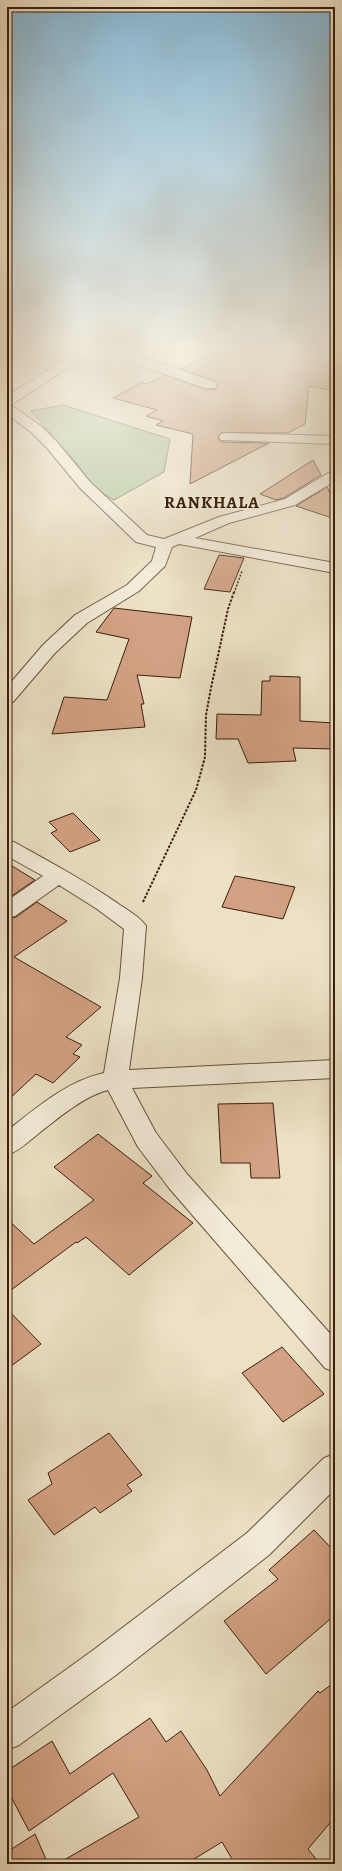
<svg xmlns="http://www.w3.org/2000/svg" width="342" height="1871" font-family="Alegreya,serif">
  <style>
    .green { fill: #b1c49a; stroke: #767152 }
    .building { fill: #d3a284; stroke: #3c1e0b }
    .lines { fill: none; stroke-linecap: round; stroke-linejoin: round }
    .minor-casing { stroke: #684f3a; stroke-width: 2 }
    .path-far1 { stroke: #3c1e0b; stroke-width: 1.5; stroke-dasharray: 2 1.5; stroke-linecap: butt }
    .path { stroke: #3c1e0b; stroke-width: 2; stroke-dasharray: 2.5 1.5; stroke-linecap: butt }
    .minor { fill: #f3ecd9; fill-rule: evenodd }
    .labels { text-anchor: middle; stroke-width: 4; stroke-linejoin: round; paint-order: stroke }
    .far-district-label { font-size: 17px; font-weight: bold; letter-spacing: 1px; fill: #3c1e0b; stroke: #f3ecd9 }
  </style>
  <rect width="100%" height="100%" fill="#ece1c5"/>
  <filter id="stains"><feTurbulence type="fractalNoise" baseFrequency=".005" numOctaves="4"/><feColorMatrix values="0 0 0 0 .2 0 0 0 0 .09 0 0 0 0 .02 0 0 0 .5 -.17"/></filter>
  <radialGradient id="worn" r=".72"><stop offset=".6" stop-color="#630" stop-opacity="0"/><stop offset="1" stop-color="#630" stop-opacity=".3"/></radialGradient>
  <!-- green -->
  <path class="green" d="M63,405L170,439L164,472L114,500L95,489L78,465L31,411Z"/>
  <!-- building -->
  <path class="building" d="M221,350H318L335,368V391L309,386L305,424L288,433H221L218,438L221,442L269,443L190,484L193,434L156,425L163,421L146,416L157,410L113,398L142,382L147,384L165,375L204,389L215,390L218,386L215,381L180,369Z
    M313,460L321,475L284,498L276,500L260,494Z
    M327,487L335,502V519L296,506Z
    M219,555L244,558L230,592L204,589Z
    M114,608L192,617L180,678L137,675L144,704H141L145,727L52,734L64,697L107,700L129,639L96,632Z
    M270,676L300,677V721L335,723V749L293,748L296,761L248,763L238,739H216L217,714L261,715L262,681H270Z
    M73,813L100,840L70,852L51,833L57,830L49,822Z
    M7,863L35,880L7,899Z
    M235,876L295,887L283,919L222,907Z
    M37,902L67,921L14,957L101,1007L66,1037L82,1045L73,1054L80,1057L53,1083L36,1074L7,1101V919L16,917Z
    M273,1103L280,1178H251L250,1163H221L218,1104Z
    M98,1134L152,1176L143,1183L193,1223L129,1275L86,1237L77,1243L76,1242L7,1293V1219L34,1244L94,1200L54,1167Z
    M7,1309L41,1344L7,1369Z
    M282,1347L324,1394L283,1422L242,1373Z
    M109,1433L142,1475L127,1485L132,1491L100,1513L95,1507L54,1535L28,1500L52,1484L48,1473Z
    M314,1530L335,1552V1615L266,1674L224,1621L278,1579L269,1570Z
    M335,1682V1817L308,1849L320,1864H235L222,1842L186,1864H57L139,1817L113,1773L29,1831L7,1789V1771L52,1741L70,1774L150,1718L166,1742L181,1731L207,1770L220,1796L318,1691L320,1693Z
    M35,1834L48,1864H7V1852Z"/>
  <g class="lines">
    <defs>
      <path id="minor" d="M80,350H95L11,405L41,426L57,442L90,482L147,535L164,539L219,517L285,499L330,472L335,471V481L295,505L229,523L195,538L335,563V573L179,544L172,547L165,566L139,591L87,623L55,653L13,702L7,703V687L43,645L75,615L127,585L152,561L156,547L136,542L80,488L47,448L31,432L7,414V396Z
        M103,350H121L215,382L217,385L215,388H205L105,353Z
        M226,433L335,436V444L221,440L219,437L221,434Z
        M7,841L14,842C50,862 86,881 120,905C129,911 140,917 146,926L142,978L129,1070L335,1060V1078L132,1088L156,1133L187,1174L335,1339V1372L325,1368L169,1188L138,1147L108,1090C84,1096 57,1119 38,1134C28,1142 19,1151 7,1155V1131C36,1108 67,1081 104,1073L120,978L124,929L97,909L59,885L15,916L7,918V901L43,876L7,856Z
        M335,1454V1489L269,1555L116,1675L19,1745L7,1750V1712L92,1651L247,1533L324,1458Z"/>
    </defs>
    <!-- minor casing -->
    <use href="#minor" class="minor-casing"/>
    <!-- path-far1 -->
    <path class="path-far1" d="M234,593L242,571"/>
    <!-- path -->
    <path class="path" d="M143,902L196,790L205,757L206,715L211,688L228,609L234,592"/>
    <!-- minor -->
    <use href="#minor" class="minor"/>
  </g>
  <!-- sky -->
  <linearGradient id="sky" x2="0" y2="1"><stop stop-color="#88b8d4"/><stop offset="0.57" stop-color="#f6f2e5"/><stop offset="1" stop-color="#f6f2e5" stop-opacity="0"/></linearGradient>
  <rect width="342" height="612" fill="url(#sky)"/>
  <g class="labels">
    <!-- far-district labels -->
    <g class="far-district-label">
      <text x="212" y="508">RANKHALA</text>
    </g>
  </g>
  <!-- margin -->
  <rect width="342" height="1871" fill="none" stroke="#ece1c5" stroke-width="24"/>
  <rect x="8" y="8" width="326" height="1855" fill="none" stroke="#3c1e0b" stroke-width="2"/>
  <rect x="12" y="12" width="318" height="1847" fill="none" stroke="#3c1e0b"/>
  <rect width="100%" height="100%" filter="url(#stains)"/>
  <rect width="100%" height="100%" fill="url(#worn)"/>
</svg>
